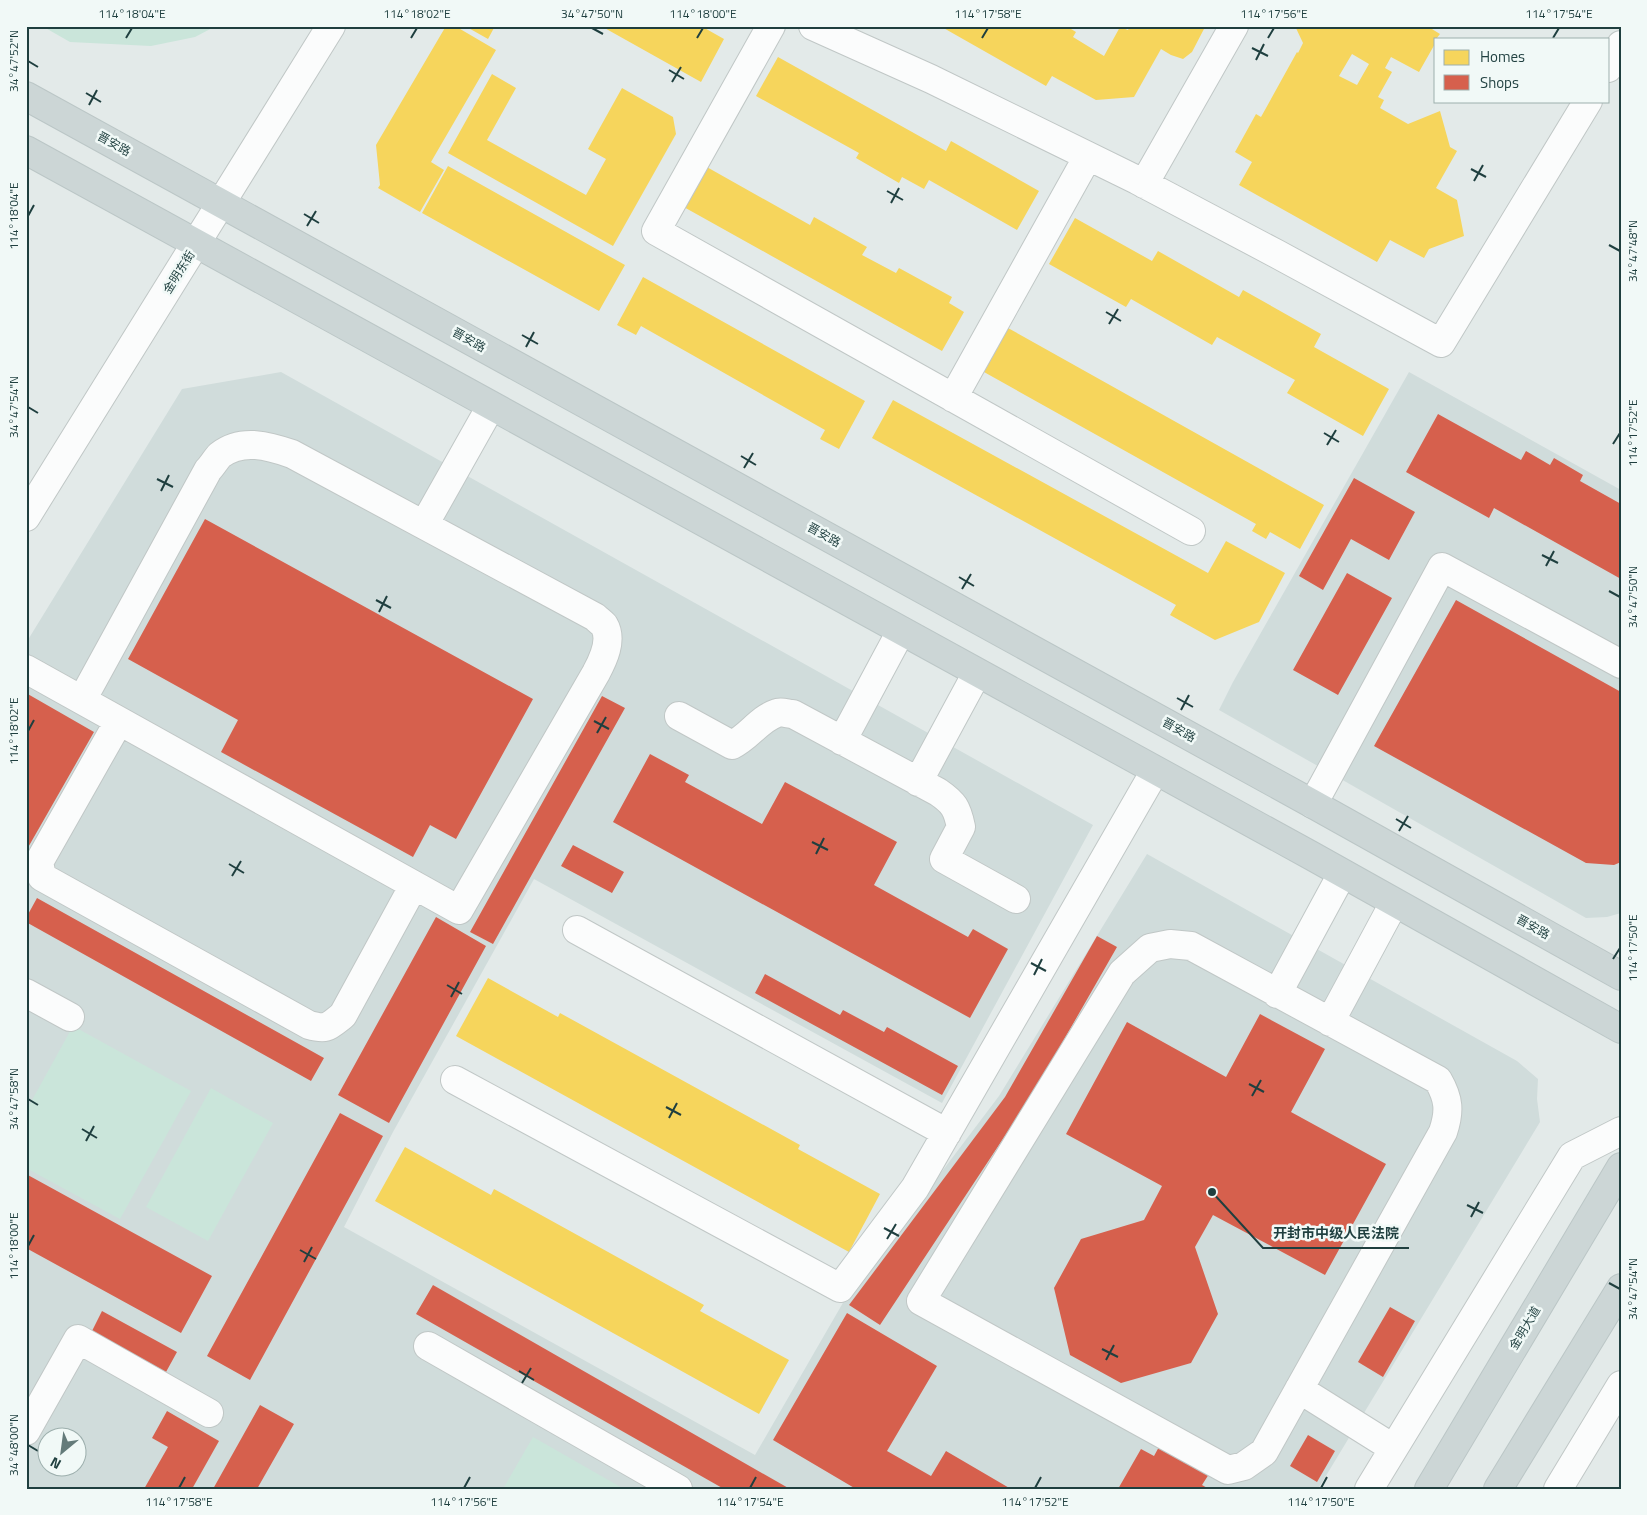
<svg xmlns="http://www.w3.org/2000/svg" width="1647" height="1515" font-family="'Titillium Web','Noto Sans SC',sans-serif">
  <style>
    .built { fill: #d0dcdb; fill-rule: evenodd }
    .green { fill: #cae5da }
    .homes { fill: #f6d55c; fill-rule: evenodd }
    .shops { fill: #d6604d }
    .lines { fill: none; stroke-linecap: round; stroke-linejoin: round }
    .minor-casing { stroke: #c0c7c6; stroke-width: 30 }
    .major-casing { stroke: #bbc6c6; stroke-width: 30 }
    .minor { stroke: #fbfcfc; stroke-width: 28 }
    .major { stroke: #ccd6d6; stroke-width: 28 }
    .ticks { fill: none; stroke: #1f3f3f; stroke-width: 2 }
    .labels { text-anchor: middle; stroke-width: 5; stroke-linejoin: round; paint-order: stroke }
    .street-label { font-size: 12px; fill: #1f3f3f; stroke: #f1f9f7 }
    .leader { fill: none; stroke: #1f3f3f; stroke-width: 2 }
    .callout-dot { fill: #1f3f3f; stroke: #f1f9f7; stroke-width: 2 }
    .callout-label { font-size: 14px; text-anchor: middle; font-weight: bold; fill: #1f3f3f; stroke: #f1f9f7; stroke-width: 5; stroke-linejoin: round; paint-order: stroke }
    .neatline { fill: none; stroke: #1f3f3f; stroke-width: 2 }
    .ticks-label { font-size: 12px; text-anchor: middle; fill: #1f3f3f }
  </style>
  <rect width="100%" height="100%" fill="#e3eae9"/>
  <!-- built -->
  <path class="built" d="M281,372L1093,825L942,1103L534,879L393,1132L344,1227L755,1455L844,1301L999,1096L1147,854L1517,1061L1538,1079L1537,1099L1540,1122L1318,1489H26V643L182,389ZM48,1438H78V1468H48Z
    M1409,372L1621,490V913L1607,917L1586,918L1219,710L1233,682Z"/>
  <!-- green -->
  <path class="green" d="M42,26H216L195,37L151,46L70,42Z
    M73,1026L191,1091L120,1219L26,1168V1111Z
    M211,1088L273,1123L208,1241L146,1207Z
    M533,1437L624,1489H503Z"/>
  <!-- homes -->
  <path class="homes" d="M446,26H455L496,50L431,162L444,170L420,212L378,188L380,185L376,145Z
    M465,26H495L488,39Z
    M601,26H701L724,39L701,82Z
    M940,26H1066L1076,32L1073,37L1104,56L1120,27L1128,30L1130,26L1205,27L1192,52L1183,59L1171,55L1161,49L1134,97L1096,100L1052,76L1046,86Z
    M1295,26H1363L1368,29L1370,26H1427L1440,34L1436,39V42L1419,72L1391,57L1385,68L1392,72L1378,97L1384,100L1380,108L1408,124L1440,111L1450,147L1457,151L1436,188L1457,200L1464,236L1429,249L1424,258L1390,240L1377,262L1239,185L1252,162L1235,152L1256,114L1261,117L1297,52L1298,53L1303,43ZM1352,54L1369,64L1357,85L1339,76Z
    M778,57L946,151L951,141L1039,191L1017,230L929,180L924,189L902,177L899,183L856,158L859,153L756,96Z
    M492,74L516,88L487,140L586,195L606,159L588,149L622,88L673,117L676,134L613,246L448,153Z
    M448,166L625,265L599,311L422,213Z
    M705,166L810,225L814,217L867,247L862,255L896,273L899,268L952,297L949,303L964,312L942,351L682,206Z
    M1075,218L1152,261L1158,251L1239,297L1243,290L1321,334L1314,347L1389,389L1363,436L1287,393L1295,380L1217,337L1212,345L1131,299L1126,307L1049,264Z
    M643,277L865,401L839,449L820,439L825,430L641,326L636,335L617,325Z
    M1008,328L1324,505L1300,549L1270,532L1266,539L1252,531L1256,524L984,372Z
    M893,400L1208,573L1226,541L1285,573L1259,622L1215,640L1170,615L1176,605L872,438Z
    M488,978L558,1017L560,1013L800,1145L798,1149L880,1194L849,1252L456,1036Z
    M405,1147L491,1195L494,1189L704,1305L700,1311L789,1360L759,1414L375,1201Z"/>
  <!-- shops -->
  <path class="shops" d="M1438,414L1521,460L1526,451L1550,465L1554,458L1583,475L1580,481L1621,504V579L1494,508L1489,518L1406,472Z
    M1354,478L1415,512L1389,560L1351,539L1323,590L1299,576Z
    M205,519L533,699L456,839L430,825L413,857L221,752L238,720L128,659Z
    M1347,573L1392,598L1338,695L1293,670Z
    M1456,600L1621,692V862L1614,865L1586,863L1374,746Z
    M26,693L94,732L26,851Z
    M602,696L625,708L493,944L470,932Z
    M650,754L689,775L685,782L762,824L785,782L897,842L874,885L968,937L973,929L1008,949L970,1018L613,822Z
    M573,845L624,872L612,893L561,866Z
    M37,898L324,1058L311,1081L26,922V918Z
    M436,917L486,946L389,1123L338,1095Z
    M1097,936L1117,947L1034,1092L880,1325L849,1305L1005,1097Z
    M765,974L840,1015L843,1010L884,1032L887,1027L958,1066L942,1095L755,993Z
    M1260,1014L1325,1049L1291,1112L1386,1164L1325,1275L1213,1215L1195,1247L1218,1314L1191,1363L1121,1383L1070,1355L1054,1288L1081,1239L1144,1220L1162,1186L1066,1134L1127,1022L1226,1077Z
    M340,1113L383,1136L250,1380L207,1356Z
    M26,1174L212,1276L181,1333L26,1248V1230L28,1228L26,1227Z
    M433,1285L790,1489H724L416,1314Z
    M1390,1307L1415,1321L1383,1377L1358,1362Z
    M102,1311L177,1352L166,1372L92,1331Z
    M847,1313L937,1366L887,1451L931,1476L946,1451L1011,1489H856L773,1440Z
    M260,1405L294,1424L257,1489H213Z
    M167,1411L219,1441L192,1489H144L168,1447L152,1438Z
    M1308,1435L1335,1451L1317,1482L1290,1466Z
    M1160,1445L1209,1474L1202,1485L1209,1489H1118L1141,1449L1154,1456Z"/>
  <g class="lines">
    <defs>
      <path id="minor" d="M771,26L656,231L1191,531
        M813,26L931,79L1137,180L1277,254L1441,343L1588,101
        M1608,68L1621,45
        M1144,184L1234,26
        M953,398L1088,156
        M26,517L331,26
        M424,525L491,406
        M26,669L414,885L459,910L596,673C603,660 613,640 604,625C602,623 597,619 595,617L292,454C269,446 242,438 220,455C216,459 212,466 208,470L82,700
        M679,716L732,745C749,737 759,719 777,713C781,711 788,714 793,714L938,792C954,803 957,808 961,827L944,859L1016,899
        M119,721L39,862L42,877L309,1025C327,1030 328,1027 343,1015L414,885
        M842,741L901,631
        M918,782L977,673
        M1313,804L1442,567L1621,664
        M577,930L947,1133
        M1170,944L1191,946L1438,1080C1449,1099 1450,1111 1443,1132L1264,1452L1244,1466L1228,1470L921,1301L1122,973L1150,948Z
        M26,993L70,1017
        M1277,994L1342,874
        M1330,1022L1394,903
        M455,1080L840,1288L915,1188L1155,771
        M428,1346L678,1489
        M1299,1389L1393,1448
        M26,1431L78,1339L209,1413
        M1369,1489L1572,1156L1621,1131
        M1558,1489L1621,1385"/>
      <path id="major" d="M26,96L1313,804L1621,976
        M26,150L1312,856L1621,1029
        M1429,1489L1621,1167
        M1498,1489L1621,1288"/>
    </defs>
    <!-- minor casing -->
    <use href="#minor" class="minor-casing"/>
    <!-- major casing -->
    <use href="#major" class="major-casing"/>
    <!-- minor -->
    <use href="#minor" class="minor"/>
    <!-- major -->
    <use href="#major" class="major"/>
  </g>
  <!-- ticks -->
  <path class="ticks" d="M592,28L603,34M126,38L132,28M411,38L417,28M697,38L703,28M982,38L988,28M1268,38L1274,28M1553,38L1559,28M1252,48L1268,56M1256,60L1264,44M28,61L38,67M669,70L684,79M672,82L681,67M86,93L101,102M89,105L97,90M1471,169L1486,177M1474,181L1483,165M887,191L903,200M891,203L899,188M304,214L319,223M28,216L34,205M307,226L316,211M1609,245L1620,251M1106,312L1121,321M1109,324L1118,309M522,335L538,344M526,347L534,332M28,407L38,413M1324,433L1339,442M1613,444L1620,433M1327,445L1336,430M741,456L756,465M744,468L753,453M157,479L173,487M161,491L169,475M1542,555L1558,563M1546,566L1554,551M959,577L974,586M962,589L971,574M1609,591L1620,597M376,600L391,608M379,612L387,596M1177,698L1193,707M1181,710L1189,695M594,721L609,729M28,731L34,720M597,733L606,717M1396,819L1411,828M1399,831L1408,816M812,842L828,850M816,854L824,838M229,864L244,873M232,876L241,861M1613,959L1620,948M1031,963L1046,971M1034,975L1042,959M447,985L462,994M451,997L459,982M1249,1084L1264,1092M1252,1096L1261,1080M28,1099L38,1105M666,1107L681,1115M669,1118L677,1103M82,1129L97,1138M86,1141L94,1126M1467,1205L1483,1213M1471,1217L1479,1202M884,1228L899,1236M887,1239L896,1224M28,1246L34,1235M300,1250L316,1259M304,1262L312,1247M1609,1283L1620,1289M1102,1349L1118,1357M1106,1360L1114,1345M519,1371L534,1380M522,1383L531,1368M28,1445L38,1451M179,1488L185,1477M464,1488L470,1477M750,1488L756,1477M1035,1488L1041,1477M1321,1488L1327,1477"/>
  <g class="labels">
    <!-- street labels -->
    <g class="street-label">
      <text transform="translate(114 144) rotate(29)" y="4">晋安路</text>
      <text transform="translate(179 272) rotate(-58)" y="4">金明东街</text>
      <text transform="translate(469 340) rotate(29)" y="4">晋安路</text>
      <text transform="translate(824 535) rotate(29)" y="4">晋安路</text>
      <text transform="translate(1179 730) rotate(29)" y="4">晋安路</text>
      <text transform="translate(1533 927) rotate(29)" y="4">晋安路</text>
      <text transform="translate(1525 1328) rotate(-59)" y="4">金明大道</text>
    </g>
  </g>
  <!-- callouts -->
  <path class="leader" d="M1212 1192L1263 1248H1409"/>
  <circle class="callout-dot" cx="1212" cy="1192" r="5"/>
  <g class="callout-label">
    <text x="1336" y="1238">开封市中级人民法院</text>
  </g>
  <!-- border -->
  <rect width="1647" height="1515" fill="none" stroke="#f1f9f7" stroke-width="55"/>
  <!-- legend -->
  <rect x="1434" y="38" width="175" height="65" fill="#f1f9f7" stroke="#9dafad"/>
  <rect x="1444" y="50" width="25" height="15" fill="#f6d55c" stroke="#9dafad"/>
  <text x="1480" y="62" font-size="15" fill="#1f3f3f">Homes</text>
  <rect x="1444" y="75" width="25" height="15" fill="#d6604d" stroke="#9dafad"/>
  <text x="1480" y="88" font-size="15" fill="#1f3f3f">Shops</text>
  <!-- north arrow -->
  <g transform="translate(62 1452) rotate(209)"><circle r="24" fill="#f1f9f7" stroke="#9dafad"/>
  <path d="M0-4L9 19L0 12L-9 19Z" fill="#647b7a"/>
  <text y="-8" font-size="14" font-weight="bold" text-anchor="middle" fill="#1f3f3f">N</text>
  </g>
  <rect x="28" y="28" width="1592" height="1460" class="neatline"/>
  <g class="ticks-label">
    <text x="132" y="18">114°18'04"E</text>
    <text x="417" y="18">114°18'02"E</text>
    <text x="592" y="18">34°47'50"N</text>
    <text x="703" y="18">114°18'00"E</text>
    <text x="988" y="18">114°17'58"E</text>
    <text x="1274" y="18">114°17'56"E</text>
    <text x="1559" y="18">114°17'54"E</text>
    <text transform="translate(14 61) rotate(-90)" y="4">34°47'52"N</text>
    <text transform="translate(14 216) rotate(-90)" y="4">114°18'04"E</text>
    <text transform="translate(1633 251) rotate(-90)" y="4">34°47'48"N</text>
    <text transform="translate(14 407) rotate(-90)" y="4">34°47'54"N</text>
    <text transform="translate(1633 433) rotate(-90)" y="4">114°17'52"E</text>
    <text transform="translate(1633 597) rotate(-90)" y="4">34°47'50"N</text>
    <text transform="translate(14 731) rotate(-90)" y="4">114°18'02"E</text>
    <text transform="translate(1633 948) rotate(-90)" y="4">114°17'50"E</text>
    <text transform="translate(14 1099) rotate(-90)" y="4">34°47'58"N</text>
    <text transform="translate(14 1246) rotate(-90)" y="4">114°18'00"E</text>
    <text transform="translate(1633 1289) rotate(-90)" y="4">34°47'54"N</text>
    <text transform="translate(14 1445) rotate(-90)" y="4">34°48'00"N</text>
    <text x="179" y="1506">114°17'58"E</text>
    <text x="464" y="1506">114°17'56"E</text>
    <text x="750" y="1506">114°17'54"E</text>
    <text x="1035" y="1506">114°17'52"E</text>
    <text x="1321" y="1506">114°17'50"E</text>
  </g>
</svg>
